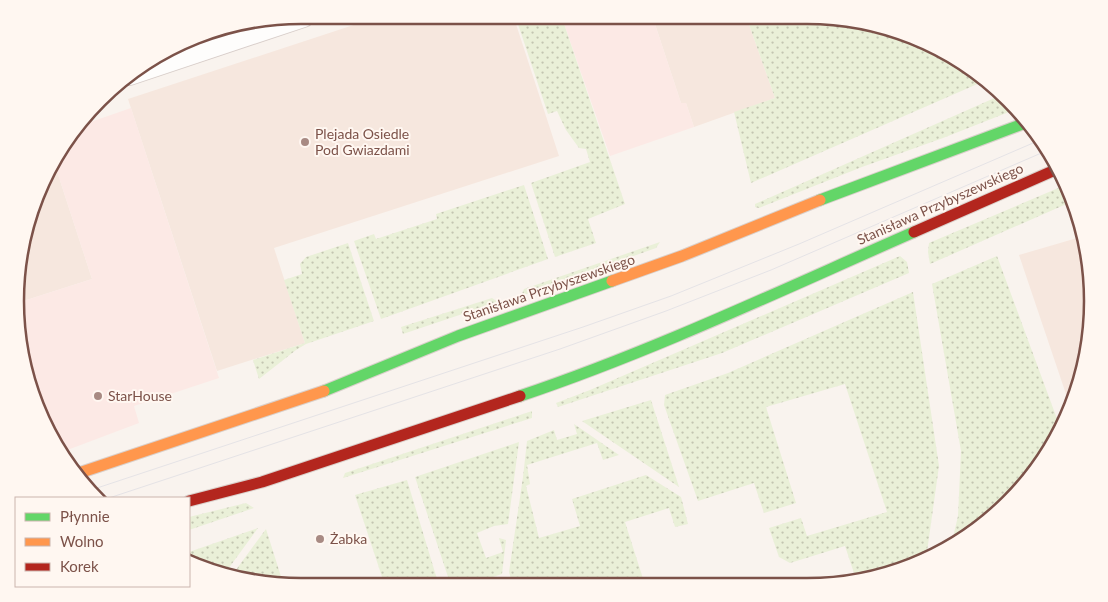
<svg xmlns="http://www.w3.org/2000/svg" width="1108" height="602" font-family="Lato,sans-serif">
  <style>
    .residential { fill: #f6e7de }
    .commercial { fill: #fce9e5 }
    .grass { fill: url(#grass-dots) }
    .lines { fill: none; stroke-linecap: round; stroke-linejoin: round }
    .street-casing { stroke: #d8ceca; stroke-width: 26 }
    .fast-casing { stroke: #dad0cb; stroke-width: 13 }
    .slow-casing { stroke: #dad0cb; stroke-width: 13 }
    .jam-casing { stroke: #dad0cb; stroke-width: 13 }
    .street { stroke: #fefdfc; stroke-width: 24 }
    .fast { stroke: #63d668; stroke-width: 11 }
    .slow { stroke: #ff974d; stroke-width: 11 }
    .jam { stroke: #b3261e; stroke-width: 11 }
    .tram { stroke: #e5e3e6; stroke-width: 1 }
    .poi-dot { fill: #a88a83; stroke: #fff7f1; stroke-width: 2 }
    .labels { text-anchor: middle; stroke-width: 4; stroke-linejoin: round; paint-order: stroke }
    .poi-label { font-size: 14px; fill: #7c5249; stroke: #fff7f1; text-anchor: start }
    .street-label { font-size: 14px; fill: #7c5249; stroke: #fff7f1 }
    .rim { fill: none; stroke: #7c5249; stroke-width: 2.5 }
  </style>
  <defs>
    <pattern id="grass-dots" width="8" height="8" patternUnits="userSpaceOnUse" patternTransform="scale(1.25)"><rect width="8" height="8" fill="#eaf0d8"/><path d="M2 2h.1M6 6h.1" fill="none" stroke="#c3c5b1" stroke-width="1.8" stroke-linecap="round"/></pattern>
  </defs>
  <rect width="100%" height="100%" fill="#f9f3ee"/>
  <!-- residential -->
  <path class="residential" d="M384,15H513L559,156L274,248L305,343L217,371L128,99Z
    M652,15L746,16L775,98L694,127L686,103H681Z
    M54,162L92,279L17,303L25,227Z
    M1084,236L1091,338L1069,403L1019,255Z
    M22,346L42,404L53,436L37,411Z"/>
  <!-- commercial -->
  <path class="commercial" d="M561,15H652L681,103H686L694,127L610,156Z
    M131,108L219,378L134,406L139,423L62,452L53,436L22,346L16,320L17,303L92,279L54,162L63,142L79,126Z"/>
  <!-- grass -->
  <path class="grass" d="M515,15H561L625,204L588,219L596,243L555,257L531,183L590,162L586,149L579,148L566,130L557,111L548,114Z
    M746,16H825L881,25L950,53L982,82L751,183L734,112L775,98Z
    M999,96L1014,110L943,138L862,167L759,208L755,207V204Z
    M524,185L548,259L381,319L354,241L374,234L376,239L437,219L436,214Z
    M1063,186L1071,202L930,264L928,252L929,243Z
    M660,242L656,248L521,296L524,289Z
    M348,243L374,321L306,344L296,350L259,379L253,360L305,343L284,280L302,274L300,264L306,257Z
    M900,256L907,262L909,273L722,353L558,407L556,403L590,390Z
    M997,256L1060,427L1055,444L1022,490L966,539L951,546L958,516L961,451L932,284Z
    M913,292L939,466L926,559L899,572L857,582L845,546L790,563L779,557L769,528L801,518L807,536L887,512L845,384L766,407L796,503L764,513L754,483L698,501L664,405L665,395L728,373Z
    M492,298L498,302L403,334L401,327Z
    M651,400L679,487L582,421Z
    M532,411V418L343,478L345,473Z
    M574,424L619,455L603,460L597,443L527,465L530,484L526,486L539,538L580,526L572,499L646,475L681,497L688,524L675,527L669,508L625,522L645,585L513,586L509,572L523,477L527,441L554,430L557,440L577,434Z
    M519,442L508,524L494,526L477,533L486,558L503,552L499,538L506,540L502,574L465,586H451L415,477Z
    M407,480L437,579L440,586H385L355,495Z
    M246,503L254,508L189,530V517Z
    M258,528L223,576L189,561V552Z
    M266,529L284,586L230,578Z"/>
  <g class="lines">
    <defs>
      <path id="street" d="M129,73L303,15"/>
      <path id="fast" d="M820,200L1028,122
        M324,391L458,336L612,281
        M520,396C654,351 784,289 914,232"/>
      <path id="slow" d="M612,281L682,256L820,200
        M76,474L324,391"/>
      <path id="jam" d="M914,232L1055,170
        M189,501L262,482L520,396"/>
    </defs>
    <!-- street casing -->
    <use href="#street" class="street-casing"/>
    <!-- fast casing -->
    <use href="#fast" class="fast-casing"/>
    <!-- slow casing -->
    <use href="#slow" class="slow-casing"/>
    <!-- jam casing -->
    <use href="#jam" class="jam-casing"/>
    <!-- street -->
    <use href="#street" class="street"/>
    <!-- fast -->
    <use href="#fast" class="fast"/>
    <!-- slow -->
    <use href="#slow" class="slow"/>
    <!-- jam -->
    <use href="#jam" class="jam"/>
    <!-- tram -->
    <path class="tram" d="M88,491L583,327L671,296L799,244L1040,140
      M109,498L560,349L666,311L771,270L1046,151"/>
  </g>
  <!-- markers -->
  <g class="poi-dot">
    <circle cx="305" cy="142" r="5"/>
    <circle cx="98" cy="396" r="5"/>
    <circle cx="320" cy="539" r="5"/>
  </g>
  <g class="labels">
    <!-- poi labels -->
    <g class="poi-label">
      <text x="315" y="139">Plejada Osiedle<tspan x="315" dy="16">Pod Gwiazdami</tspan></text>
      <text x="108" y="401">StarHouse</text>
      <text x="330" y="544">Żabka</text>
    </g>
    <!-- street labels -->
    <g class="street-label">
      <text transform="translate(940 204) rotate(-24)" y="5">Stanisława Przybyszewskiego</text>
      <text transform="translate(549 288) rotate(-19)" y="5">Stanisława Przybyszewskiego</text>
    </g>
  </g>
  <!-- crop -->
  <path d="M0 0H1108V602H0ZM301 24H807A277 277 0 0 1 1084 301V301A277 277 0 0 1 807 578H301A277 277 0 0 1 24 301V301A277 277 0 0 1 301 24Z" fill="#fff7f1" fill-rule="evenodd"/>
  <path class="rim" d="M301 24H807A277 277 0 0 1 1084 301V301A277 277 0 0 1 807 578H301A277 277 0 0 1 24 301V301A277 277 0 0 1 301 24Z"/>
  <!-- legend -->
  <rect x="15" y="497" width="175" height="90" fill="#fff7f1" stroke="#cbb5ae"/>
  <rect x="25" y="513" width="25" height="8" fill="#63d668" stroke="#cbb5ae"/>
  <text x="60" y="522" font-size="15" fill="#7c5249">Płynnie</text>
  <rect x="25" y="538" width="25" height="8" fill="#ff974d" stroke="#cbb5ae"/>
  <text x="60" y="547" font-size="15" fill="#7c5249">Wolno</text>
  <rect x="25" y="563" width="25" height="8" fill="#b3261e" stroke="#cbb5ae"/>
  <text x="60" y="572" font-size="15" fill="#7c5249">Korek</text>
</svg>
